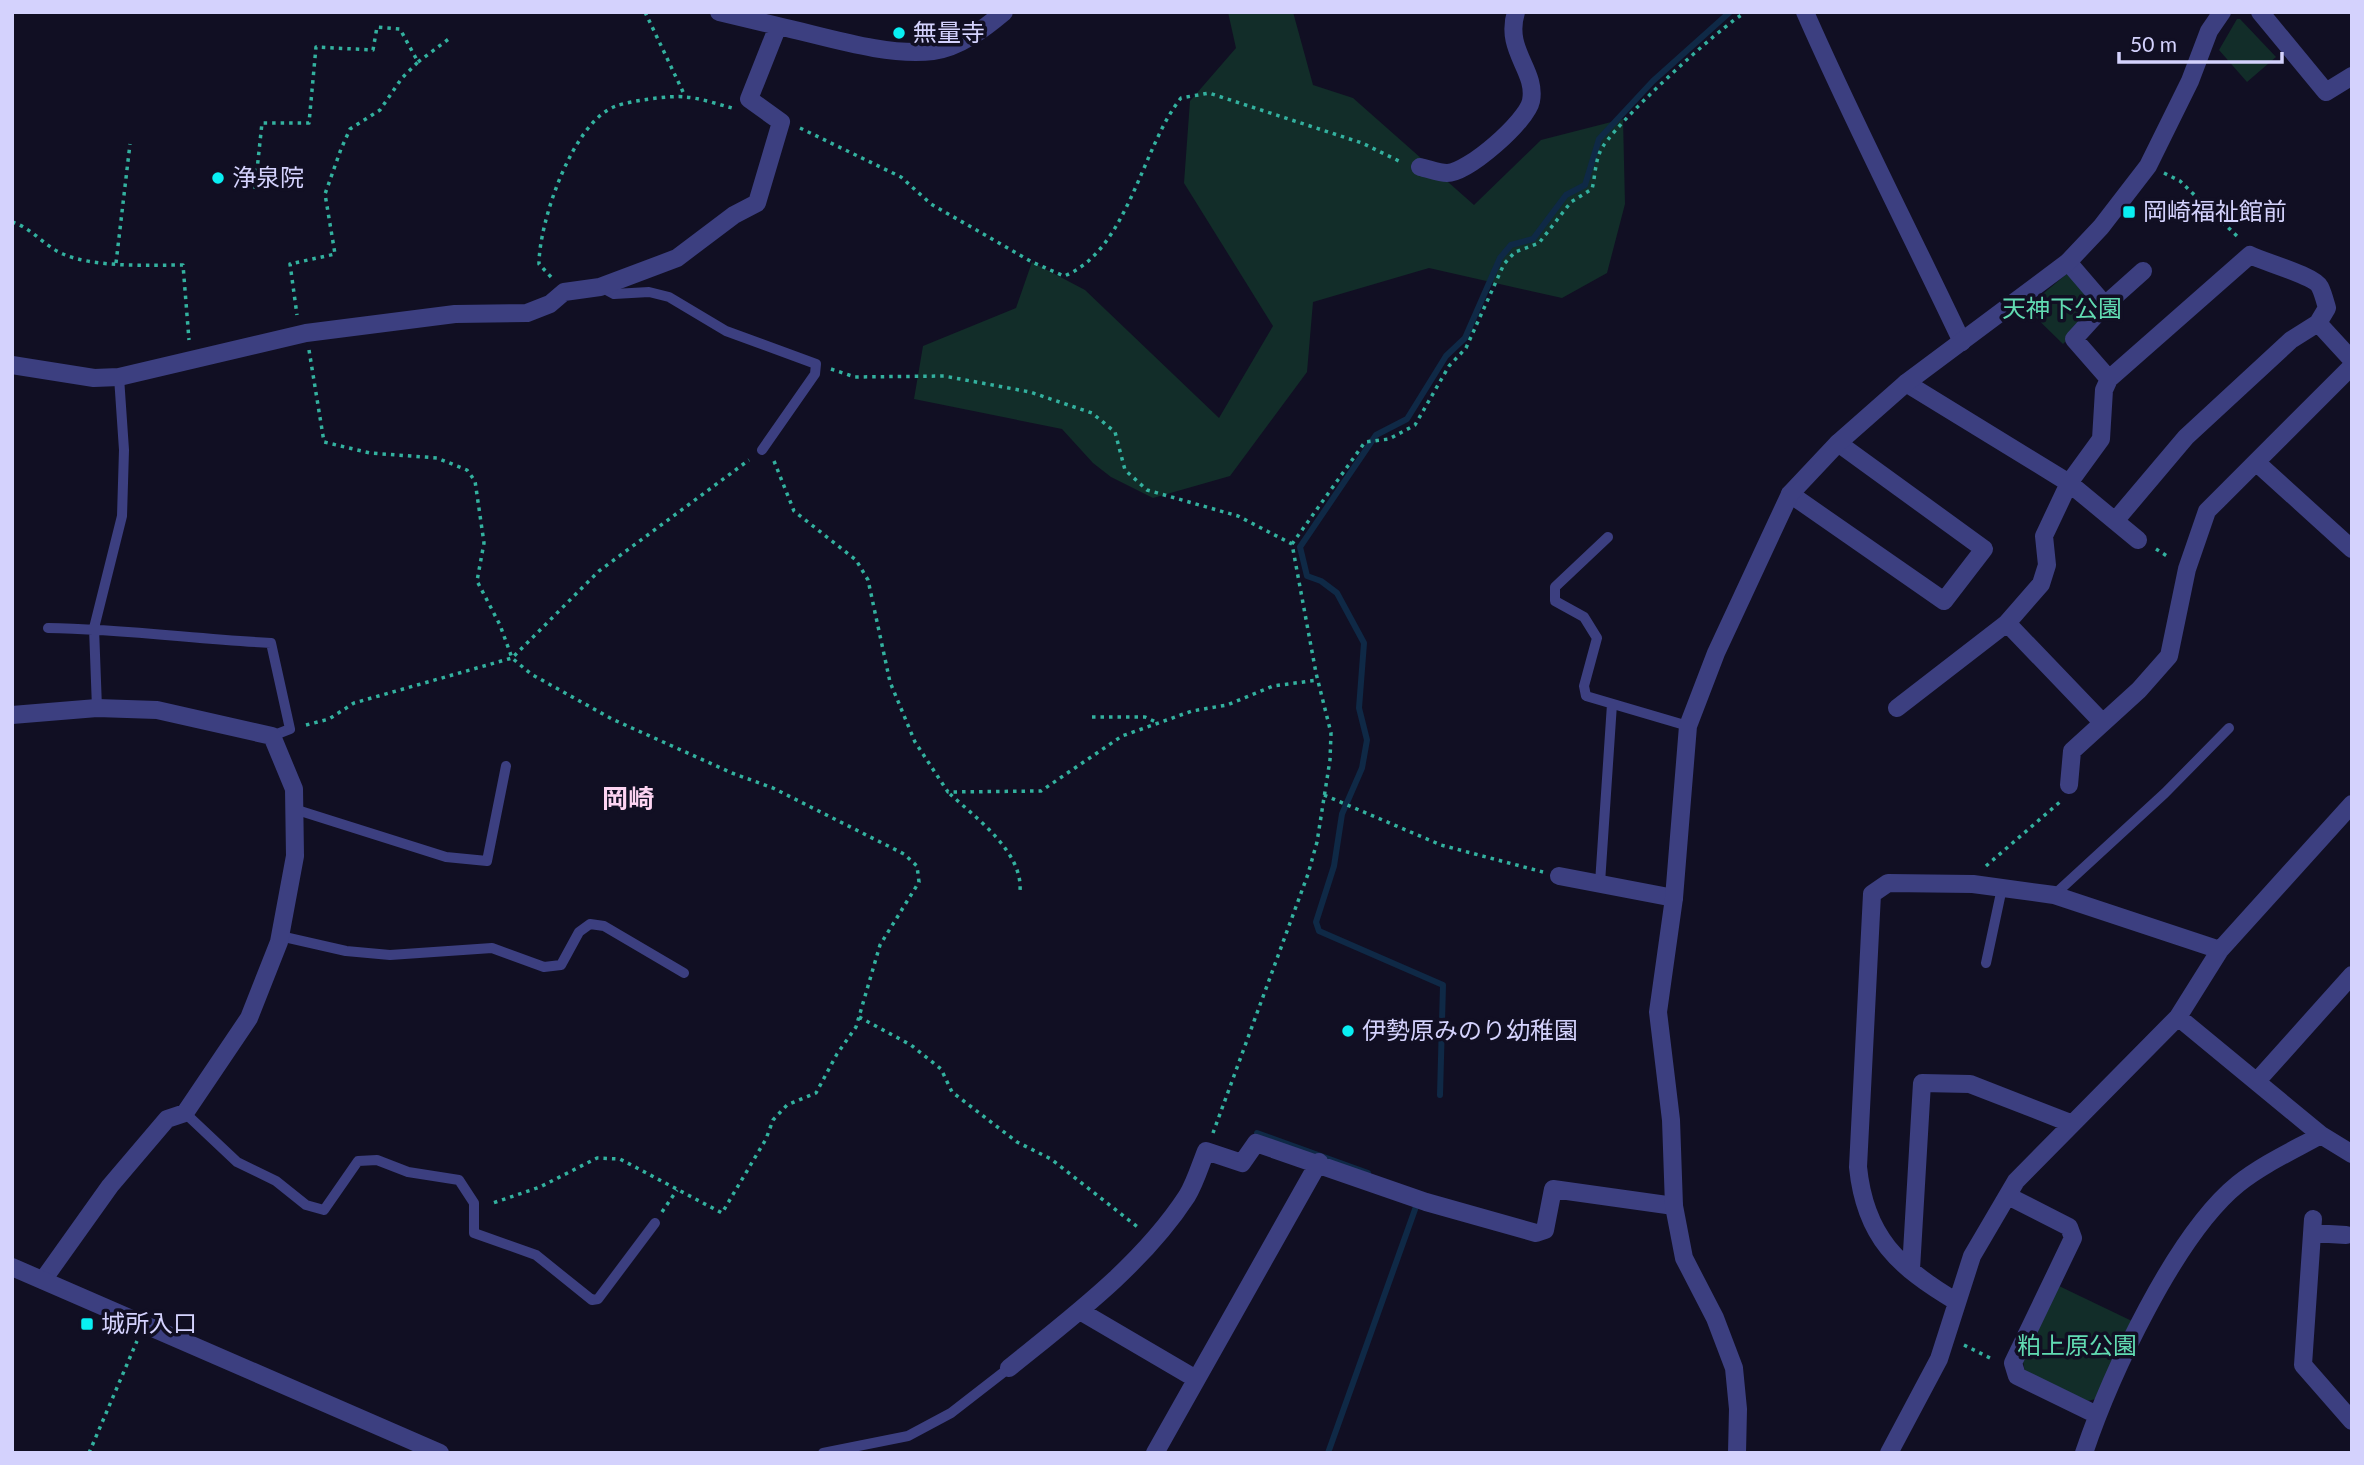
<svg xmlns="http://www.w3.org/2000/svg" width="2364" height="1465" font-family="Lato,'Noto Sans JP',sans-serif">
  <style>
    .green { fill: #122d29 }
    .lines { fill: none; stroke-linecap: round; stroke-linejoin: round }
    .stream { stroke: #0f2946; stroke-width: 6 }
    .path { stroke: #33b19f; stroke-width: 3.5; stroke-dasharray: 3.5 5; stroke-linecap: butt }
    .service { stroke: #3c3f80; stroke-width: 10 }
    .minor { stroke: #3c3f80; stroke-width: 18 }
    .tertiary { stroke: #3c3f80; stroke-width: 18 }
    .poi-dot { fill: #09eff3; stroke: #110f23; stroke-width: 2.5 }
    .labels { text-anchor: middle; stroke-width: 7; stroke-linejoin: round; paint-order: stroke }
    .poi-label { font-size: 24px; fill: #d4d2fd; stroke: #110f23; text-anchor: start }
    .park-label { font-size: 24px; fill: #61dbb2; stroke: #110f23 }
    .neighbourhood-label { font-size: 26px; font-weight: bold; fill: #fdd4f2; stroke: #110f23 }
  </style>
  <rect width="100%" height="100%" fill="#110f23"/>
  <!-- green -->
  <path class="green" d="M1228,12H1293L1313,85L1353,98L1474,205L1541,140L1623,119L1625,204L1607,273L1562,298L1429,268L1313,302L1307,372L1230,476L1153,498L1111,477L1093,463L1062,429L914,399L923,346L1016,308L1032,262L1085,290L1219,418L1273,326L1184,183L1190,101L1236,48Z
    M2237,19H2240L2276,57L2247,82L2219,50Z
    M2069,272L2096,302L2095,312L2063,344L2026,308Z
    M2059,1286L2134,1322L2099,1398L2088,1401L2025,1373L2023,1361Z"/>
  <g class="lines">
    <!-- stream -->
    <path class="stream" d="M1440,1095L1443,985L1319,931L1316,922L1334,866L1342,814L1362,768L1367,740L1359,708L1364,643L1337,593L1321,581L1307,576L1300,547L1376,435L1407,419L1446,356L1465,338L1500,258L1511,245L1533,239L1566,195L1585,185L1599,139L1653,81L1730,12
      M1257,1133L1368,1173
      M1328,1453L1418,1201"/>
    <!-- path -->
    <path class="path" d="M645,12L685,96
      M418,62L450,38
      M800,128L901,177L931,204L1032,262L1064,276C1128,251 1142,146 1181,98L1209,93L1362,143L1401,162
      M2164,173L2180,181L2240,239
      M255,189L262,123H309L316,47L373,50L377,27L400,29L418,62L402,78L380,110L350,129L341,149L325,194L335,254L290,264L297,315
      M12,222C32,228 44,246 63,254C95,268 149,265 183,265L189,340
      M116,263L130,144
      M551,277L539,264C539,222 573,121 616,106C629,101 671,95 685,97C700,98 717,104 732,108
      M309,350L324,442L370,453L437,458L467,470L475,481L484,543L477,581L500,625L512,658L531,674L612,719L732,773L773,788L904,854L917,866L919,882L880,945L856,1027L837,1054L816,1093L787,1105L773,1120L766,1139L722,1213L620,1159L597,1158L540,1187L490,1204
      M831,369L855,377L944,376L1030,392L1092,413L1115,432L1125,470L1147,490L1238,516L1292,544L1316,673L1331,733L1330,760L1317,842L1308,874L1213,1133
      M774,461L794,511L856,560L868,580L890,682L915,742L948,792L1041,791L1122,736L1192,711L1227,705L1273,686L1318,680
      M1292,544L1365,442L1389,439L1415,425L1449,366L1466,348L1504,264L1515,252L1539,243L1571,202L1592,189C1595,178 1595,163 1600,152C1609,128 1722,25 1746,12
      M2156,549L2170,558
      M1092,717H1145L1158,723
      M306,725L329,719L354,703L512,658L599,571L749,460
      M950,794C976,818 1023,852 1020,891
      M1324,795L1441,845L1543,872
      M1986,866L2061,801
      M859,1017L911,1045L941,1069L952,1092L1017,1142L1051,1159L1139,1228
      M662,1212L677,1190
      M1964,1345L1994,1360
      M89,1453L137,1341"/>
    <!-- service -->
    <path class="service" d="M601,287L614,294L649,292L669,297L726,331L816,364L815,374L762,450
      M1608,537L1555,587V601L1584,617L1597,638L1584,686L1586,696L1688,726
      M48,628C122,629 196,639 271,643L290,729L272,736
      M97,708L94,628L122,516L124,450L119,377
      M294,809L446,857L487,861L506,766
      M1600,883L1612,704
      M2054,895L2165,793L2229,728
      M280,936L346,951L390,955L492,948L544,967L561,965L579,932L590,924L604,926L684,973
      M1986,963L2002,888
      M185,1113L237,1162L276,1181L306,1205L324,1210L358,1161L377,1160L408,1172L459,1180L474,1203V1233L536,1255L592,1300L598,1299L655,1223
      M823,1453L908,1436L951,1413L1009,1368"/>
    <!-- minor -->
    <path class="minor" d="M719,12L778,26
      M1805,12C1854,124 1910,232 1962,342
      M2260,12L2326,92L2352,76
      M1420,167C1429,169 1439,173 1447,173C1468,173 1527,121 1531,101C1537,70 1504,51 1516,12
      M2105,305L2143,271
      M2318,323L2352,360
      M12,365L94,378L119,377L306,333L455,314L527,313L550,304L564,292L600,287L677,258L734,215L757,203L781,122L749,99L778,26C824,36 887,57 933,51C959,48 985,28 1004,12
      M2109,379L2250,255C2264,262 2315,276 2320,287C2323,293 2325,301 2327,308L2318,323L2291,340L2186,437L2115,521L2138,540
      M1906,383L2069,483L2115,521
      M2256,462L2352,549
      M1790,494L1944,601L1984,549L1838,443
      M2007,623L2102,722
      M1897,708L2007,623L2041,584L2047,565L2044,536L2069,483L2101,439L2104,390L2109,379L2074,339L2105,305L2068,262
      M12,715L97,708L157,710L272,736L294,789L295,856L279,942L249,1018L185,1113L167,1119L110,1186L43,1280
      M2069,785L2072,751L2139,690L2169,656L2187,569L2207,511L2352,366
      M1559,876L1674,898
      M2178,1017L2321,1135L2352,1154
      M2257,1081L2352,975
      M2008,1196L2069,1227L2073,1238L2013,1363L2017,1376L2097,1415
      M2313,1219L2303,1365L2352,1421
      M2312,1233L2346,1235
      M1911,1269L1922,1083L1970,1084L2070,1123
      M1957,1302C1898,1267 1865,1237 1858,1167L1872,894L1888,883L1973,884L2054,895L2220,950
      M1080,1311L1196,1379
      M1009,1368C1072,1317 1142,1265 1187,1196C1195,1183 1200,1166 1206,1151L1242,1163L1256,1143L1426,1202L1536,1233L1545,1230L1553,1189L1674,1206
      M1155,1453L1319,1162
      M1889,1453L1939,1359L1972,1256L2016,1181L2178,1017L2220,950L2352,804
      M2084,1453C2110,1376 2175,1235 2238,1184C2263,1164 2294,1150 2321,1135"/>
    <!-- tertiary -->
    <path class="tertiary" d="M12,1267L440,1453
      M1737,1453L1738,1409L1734,1368L1715,1318L1684,1258L1674,1206L1671,1120L1658,1012L1674,898L1688,726L1716,653L1790,494L1838,443L1906,383L2068,262L2101,227L2148,166L2190,81L2209,31L2222,12"/>
  </g>
  <!-- markers -->
  <g class="poi-dot">
    <circle cx="899" cy="33" r="7"/>
    <circle cx="218" cy="178" r="7"/>
    <rect x="2122" y="205" width="14" height="14" rx="3.5"/>
    <circle cx="1348" cy="1031" r="7"/>
    <rect x="80" y="1317" width="14" height="14" rx="3.5"/>
  </g>
  <g class="labels">
    <!-- poi labels -->
    <g class="poi-label">
      <text x="913" y="41">無量寺</text>
      <text x="232" y="186">浄泉院</text>
      <text x="2143" y="220">岡崎福祉館前</text>
      <text x="1362" y="1039">伊勢原みのり幼稚園</text>
      <text x="101" y="1332">城所入口</text>
    </g>
    <!-- park labels -->
    <g class="park-label">
      <text x="2062" y="317">天神下公園</text>
      <text x="2077" y="1354">粕上原公園</text>
    </g>
    <!-- neighbourhood labels -->
    <g class="neighbourhood-label">
      <text x="628" y="808">岡崎</text>
    </g>
  </g>
  <!-- border -->
  <rect width="2364" height="1465" fill="none" stroke="#d4d2fd" stroke-width="28"/>
  <!-- scale -->
  <path d="M2119 52v10h163v-10" fill="none" stroke="#d4d2fd" stroke-width="3.5"/>
  <text x="2130" y="52" font-size="21" fill="#d4d2fd" stroke="#110f23" stroke-width="5" paint-order="stroke">50 m</text>
</svg>
